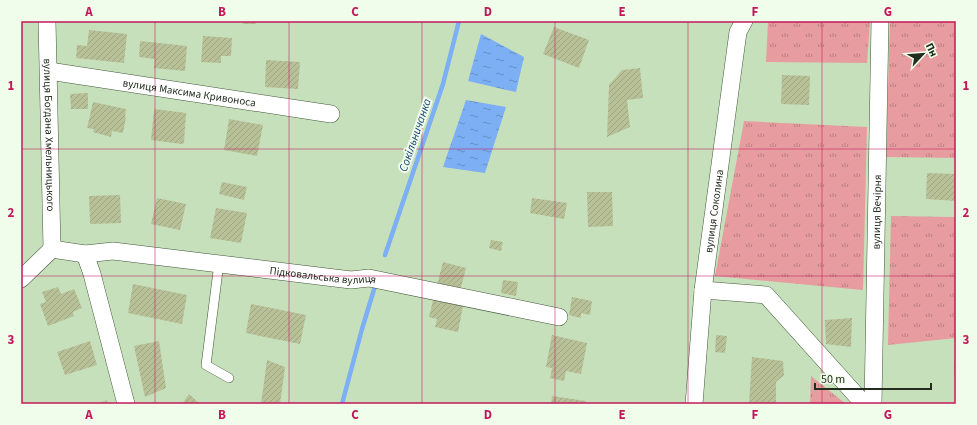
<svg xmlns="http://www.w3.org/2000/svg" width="977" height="425" font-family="'Source Sans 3',sans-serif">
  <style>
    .grass { fill: url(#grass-tufts) }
    .water { fill: url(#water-ripples) }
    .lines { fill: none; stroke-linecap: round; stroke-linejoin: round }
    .stream { stroke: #7caff4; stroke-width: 4.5 }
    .building { fill: url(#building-hatch) }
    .service-casing { stroke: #425738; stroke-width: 10 }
    .minor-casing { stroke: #425738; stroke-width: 18 }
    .service { stroke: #fff; stroke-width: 9 }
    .minor { stroke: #fff; stroke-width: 17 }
    .grid { fill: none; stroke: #c2185b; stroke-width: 1; stroke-opacity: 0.55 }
    .labels { text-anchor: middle; stroke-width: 4; stroke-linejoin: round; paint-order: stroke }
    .street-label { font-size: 11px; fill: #232d1f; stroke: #f0fdea }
    .water-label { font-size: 12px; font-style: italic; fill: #19437a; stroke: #f0fdea }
    .neatline { fill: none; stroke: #c2185b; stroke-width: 1.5 }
    .grid-label { font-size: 13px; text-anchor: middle; font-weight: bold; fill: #c2185b }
  </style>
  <defs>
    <pattern id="grass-tufts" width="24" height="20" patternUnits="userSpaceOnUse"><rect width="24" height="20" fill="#e79c9f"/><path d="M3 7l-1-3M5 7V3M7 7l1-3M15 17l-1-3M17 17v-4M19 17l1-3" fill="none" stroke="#bb8081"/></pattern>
    <pattern id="water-ripples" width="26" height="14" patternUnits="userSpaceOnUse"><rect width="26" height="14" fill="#7caff4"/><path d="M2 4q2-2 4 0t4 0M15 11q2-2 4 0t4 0" fill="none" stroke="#658fc5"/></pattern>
    <pattern id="building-hatch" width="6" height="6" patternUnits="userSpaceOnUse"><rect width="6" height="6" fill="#b8c097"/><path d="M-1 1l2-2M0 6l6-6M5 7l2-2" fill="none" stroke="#9ea582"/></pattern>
  </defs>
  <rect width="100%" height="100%" fill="#c7e0bc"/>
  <!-- grass -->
  <path class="grass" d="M768,21H870L867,63L766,62Z
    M890,21H956V158L886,157Z
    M744,121L867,127L863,290L715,276Z
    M891,216L956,217V338L888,345Z
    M811,376L846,404H810Z"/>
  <!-- water -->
  <path class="water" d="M481,34L524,57L516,92L468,81Z
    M466,100L506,107L485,173L443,167Z"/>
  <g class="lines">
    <!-- stream -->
    <path class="stream" d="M385,255L443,84L459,21
      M342,404L362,329L376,283"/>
  </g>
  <!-- building -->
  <path class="building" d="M243,21H256V24H243Z
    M554,27L589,40L579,68L543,54Z
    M89,30L127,34L124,63L76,58L77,45L87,46Z
    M203,36L232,38L231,56H221V63L201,62Z
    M140,41L187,46L185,71L154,68L155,59L139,57Z
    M266,60L300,62L298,89L265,87Z
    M640,68L643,98L627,100L630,127L607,137L609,85L622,70Z
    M782,75L810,76L809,105L781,104Z
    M88,93V109H71L70,94Z
    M93,102L126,109L125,117H126L123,133L112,131L111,137L93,132L94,129L87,128Z
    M155,109L186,113L184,143L182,144L151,140L154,111Z
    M229,119L263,125L257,156L224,150Z
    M927,173L956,174V201L926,199Z
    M222,182L247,187L244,200L219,194Z
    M587,192H612L613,226L588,227Z
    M120,195L121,223L90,224L89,196Z
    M157,198L186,204L180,230L151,224Z
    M532,198L567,203L564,219L530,213Z
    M216,208L247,213L241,243L210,238Z
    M491,240L503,242L501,251L489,248Z
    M443,262L466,268L460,291L437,285Z
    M503,280L518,282L516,296L501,293Z
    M133,284L187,295L182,324L128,313Z
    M58,287L61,294L74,289L82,308L73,312L74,316L48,326L40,304L46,302L42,292Z
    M442,297L464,301L458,332L435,327L437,319L429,317L433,300L441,302Z
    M572,297L592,301L590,315L581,313V318L569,315Z
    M251,304L306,315L300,344L246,333Z
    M852,318L851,347L826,344L825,320Z
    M552,335L587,343L581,374L566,371L564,381L550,378L552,368L546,367Z
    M716,335L727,336L725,353L715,352Z
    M90,341L97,365L65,375L57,352Z
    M159,341L166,388L145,397L134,346Z
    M752,357L783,361L784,375L776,382V404H749Z
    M267,360L285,367L280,404H261Z
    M954,362H956V378H955Z
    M189,394L200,404H182Z
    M552,396L586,401V404H551Z
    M107,400L108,404H97Z"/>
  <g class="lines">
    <defs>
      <path id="service" d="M219,263L206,365L229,378"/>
      <g id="minor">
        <path id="s1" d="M47,21L52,249"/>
        <path id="s2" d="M49,71L331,114"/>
        <path id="s3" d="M52,249L85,254L113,251L351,280L369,278L559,317"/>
        <path d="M85,254L92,274L126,404"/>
        <path d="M21,279L52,249"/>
        <path d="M703,290L766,295L864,404"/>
        <path id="s4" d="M694,404L703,290L738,32L744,21"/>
        <path id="s5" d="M873,404L880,21"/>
      </g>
    </defs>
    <!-- service casing -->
    <use href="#service" class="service-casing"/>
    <!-- minor casing -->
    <use href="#minor" class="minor-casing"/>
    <!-- service -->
    <use href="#service" class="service"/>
    <!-- minor -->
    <use href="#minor" class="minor"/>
  </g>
  <!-- grid -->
  <path class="grid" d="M155,21V404M289,21V404M422,21V404M555,21V404M688,21V404M822,21V404M21,149H956M21,276H956"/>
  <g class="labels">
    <!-- street labels -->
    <g class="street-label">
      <text dy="4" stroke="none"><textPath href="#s2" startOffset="142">вулиця Максима Кривоноса</textPath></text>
      <text dy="4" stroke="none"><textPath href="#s1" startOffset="114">вулиця Богдана Хмельницького</textPath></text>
      <text dy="4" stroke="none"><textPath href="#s4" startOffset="194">вулиця Соколина</textPath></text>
      <text dy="4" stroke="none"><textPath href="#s5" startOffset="192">вулиця Вечірня</textPath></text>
      <text dy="4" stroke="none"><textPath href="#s3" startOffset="273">Підковальська вулиця</textPath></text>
    </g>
    <!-- water labels -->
    <g class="water-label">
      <text transform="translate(415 135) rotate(-71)" y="4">Сокільничанка</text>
    </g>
  </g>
  <!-- border -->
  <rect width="977" height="425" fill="none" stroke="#f0fdea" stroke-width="44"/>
  <!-- north arrow -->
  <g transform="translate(923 54) rotate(64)" stroke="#f0fdea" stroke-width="3" paint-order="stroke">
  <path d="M0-3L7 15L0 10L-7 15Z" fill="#232d1f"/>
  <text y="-6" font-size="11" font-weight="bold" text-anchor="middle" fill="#232d1f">Пн</text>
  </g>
  <!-- scale -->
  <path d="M815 383v6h116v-6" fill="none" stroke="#232d1f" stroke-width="2"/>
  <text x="821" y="383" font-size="12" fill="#232d1f" stroke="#f0fdea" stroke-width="3" paint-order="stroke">50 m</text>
  <rect x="22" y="22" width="933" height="381" class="neatline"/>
  <g class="grid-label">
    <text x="89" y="16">A</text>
    <text x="222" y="16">B</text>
    <text x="355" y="16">C</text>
    <text x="488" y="16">D</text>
    <text x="622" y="16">E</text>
    <text x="755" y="16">F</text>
    <text x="888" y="16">G</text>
    <text x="11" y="90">1</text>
    <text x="966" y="90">1</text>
    <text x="11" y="217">2</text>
    <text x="966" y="217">2</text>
    <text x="11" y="344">3</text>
    <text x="966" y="344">3</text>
    <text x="89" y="419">A</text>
    <text x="222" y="419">B</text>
    <text x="355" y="419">C</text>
    <text x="488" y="419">D</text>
    <text x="622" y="419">E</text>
    <text x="755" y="419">F</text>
    <text x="888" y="419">G</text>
  </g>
</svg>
